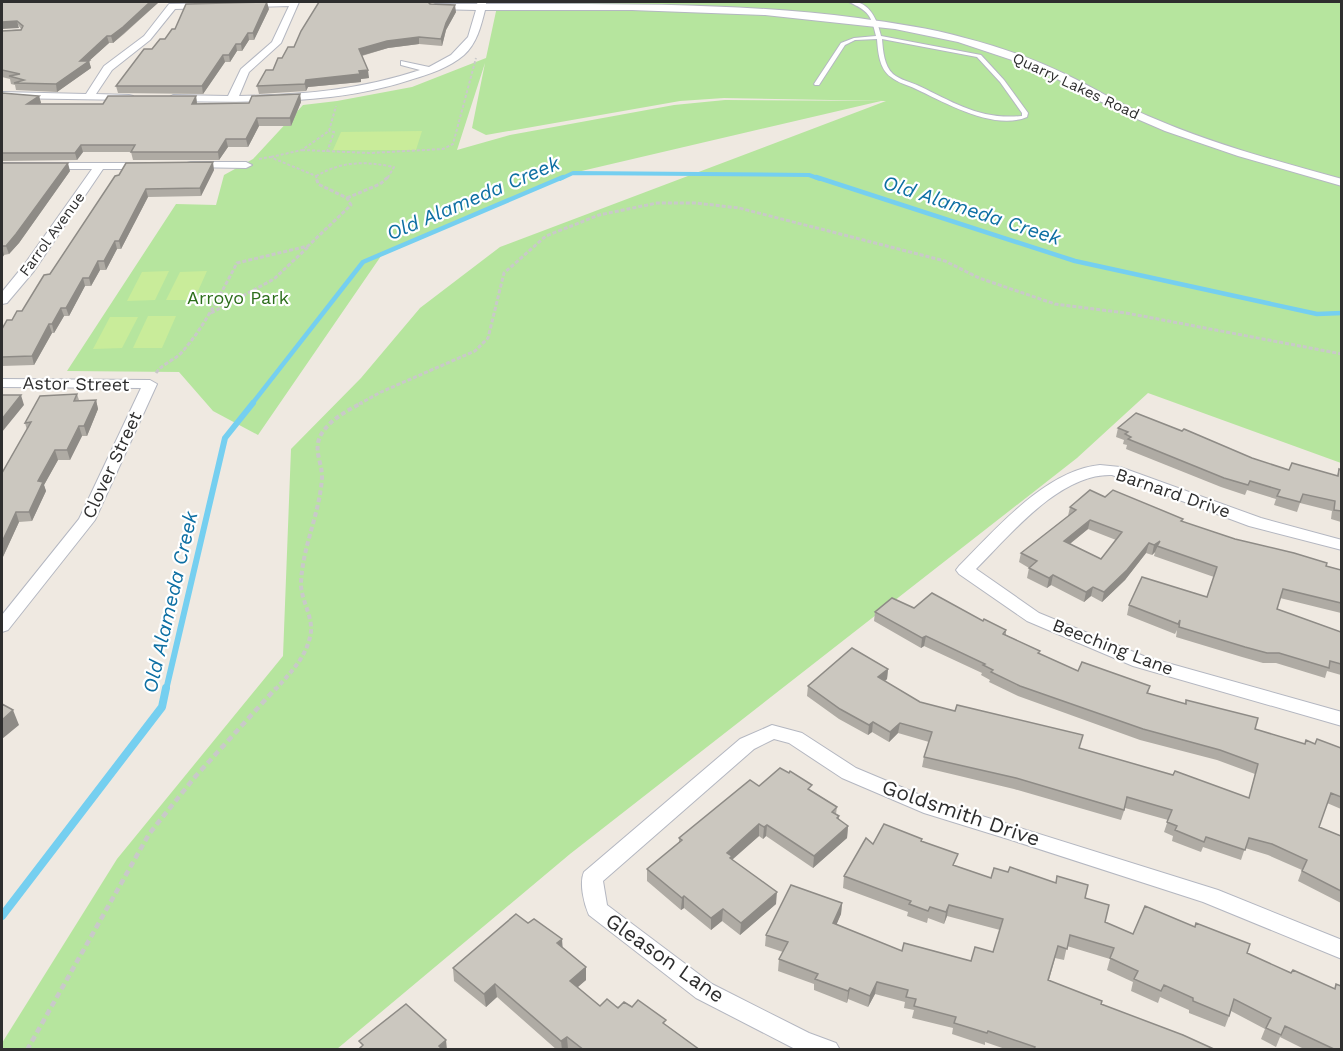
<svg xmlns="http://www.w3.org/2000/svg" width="1343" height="1051" font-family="'Work Sans',sans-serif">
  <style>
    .green { fill: #b6e59e }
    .pitch { fill: #c9ec9a }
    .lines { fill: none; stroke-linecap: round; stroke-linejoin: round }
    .stream-far3 { stroke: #75cff0; stroke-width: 4 }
    .stream-far2 { stroke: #75cff0; stroke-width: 4.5 }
    .stream-far1 { stroke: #75cff0; stroke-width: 6 }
    .stream { stroke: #75cff0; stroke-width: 8 }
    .lane-casing { stroke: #b4b7c1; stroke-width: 2 }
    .street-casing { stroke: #b4b7c1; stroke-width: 2 }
    .path-far3 { stroke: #c9c9c9; stroke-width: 2; stroke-dasharray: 3 2; stroke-linecap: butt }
    .path-far2 { stroke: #c9c9c9; stroke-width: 3; stroke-dasharray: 4 2; stroke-linecap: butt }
    .path-far1 { stroke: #c9c9c9; stroke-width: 4; stroke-dasharray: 4.5 3; stroke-linecap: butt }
    .path { stroke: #c9c9c9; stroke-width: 4.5; stroke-dasharray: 6 4; stroke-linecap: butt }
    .lane { fill: #fff; fill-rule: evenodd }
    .street { fill: #fff; fill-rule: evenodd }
    .wall { fill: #afaba4; fill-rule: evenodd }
    .shaded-wall { fill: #8e8b86 }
    .building { fill: #cbc7bf; stroke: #8e8b86; stroke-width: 1.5; fill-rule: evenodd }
    .labels { text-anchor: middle; stroke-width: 4.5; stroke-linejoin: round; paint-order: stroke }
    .far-street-label { font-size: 15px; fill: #2e2e2e; stroke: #fff }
    .park-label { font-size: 18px; fill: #2c6e1b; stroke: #fff }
    .street-label { font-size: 18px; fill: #2e2e2e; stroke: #fff }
    .water-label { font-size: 20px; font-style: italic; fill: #0d6fa3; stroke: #fff }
    .near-street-label { font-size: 21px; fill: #2e2e2e; stroke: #fff }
  </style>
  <rect width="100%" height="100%" fill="#efe9e1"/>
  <!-- green -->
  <path class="green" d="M498,2H1341V463L1148,393L1077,458L570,854L337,1049L2,1050V1043L117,859L283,656L291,449L361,378L420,308L500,247L886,101L724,98L680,101L486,135L472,128L485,63L457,150L510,135L674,105L725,100L881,101L573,173L381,256L258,435L213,411L179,372L67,371L176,204L216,205L224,175L253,159L303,105L337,101L412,87L486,58Z"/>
  <!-- pitch -->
  <path class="pitch" d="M422,131L416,150H333L341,132Z
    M169,271L155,300L127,301L142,272Z
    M207,271L194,300H166L180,272Z
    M148,316H176L162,348H133Z
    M110,317H138L122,348L93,349Z"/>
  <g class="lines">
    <!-- stream-far3 -->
    <path class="stream-far3" d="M560,179L573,173L809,175L820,179"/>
    <!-- stream-far2 -->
    <path class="stream-far2" d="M816,177L1075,261L1317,314L1342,313
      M252,404L363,262L563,177"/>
    <!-- stream-far1 -->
    <path class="stream-far1" d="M166,690L225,438L253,403"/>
    <!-- stream -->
    <path class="stream" d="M2,916L162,707L166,688"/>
    <defs>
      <path id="lane" d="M849,2C869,0 877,19 881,36L981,55L1004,80L1028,113L1027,117C994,131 946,103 916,89C908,85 898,83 891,77C879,69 878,51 877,39L855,40L845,45L819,85H815L814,84L841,43L854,38L876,36C871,14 868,11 849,2ZM882,39L977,57L1000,82L1022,113V116C980,120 955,103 919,86C911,82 900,80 893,74C884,66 883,51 882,39Z"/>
      <path id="street" d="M299,2L281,43L249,72L239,96C301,95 360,90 420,70L401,65V61L429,67L451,55L468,37L476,10L432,9L430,7L435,4H477L478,2H486V4C610,4 735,2 858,18C893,23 930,28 965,38C1000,47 1034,59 1067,75C1094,88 1120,104 1148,116C1210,143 1276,161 1342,179V186L1238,156L1165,131L1121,112L1036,68L958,42L895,29L765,15L632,10H485C481,26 477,43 464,55C449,68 429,74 410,80C333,105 253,102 173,101L168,98L173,95L228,96L241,69L272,42L289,6L175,9L150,40L112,70L96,94L129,95L133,96V100L2,98V92L86,94L104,66L144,36L169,4Z
        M191,162H246L252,165L246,168L187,167V163Z
        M2,163H145L151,166L145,169H103L34,271L7,303L2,304V292L24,265L92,169H2Z
        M2,379L150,380L157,384L95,520L8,630L2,632V615L79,519L141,388L2,387Z
        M1100,465L1120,467L1261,518L1342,540V550L1249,526L1112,475C1060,473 1010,535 976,569L1039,613L1146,657L1342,712V726L1133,666L1027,621L959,574L956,570L959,566C995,530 1046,470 1100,465Z
        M772,725L802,733L856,768L937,802L1218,890L1342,940V959L1203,902L1008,839L924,813L842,778L789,743L774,739L754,749L603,881L607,905L712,984L809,1033L836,1043L840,1050H797L696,998L589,915C584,904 579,883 584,872L740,739Z"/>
    </defs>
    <!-- lane casing -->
    <use href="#lane" class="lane-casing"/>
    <!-- street casing -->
    <use href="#street" class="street-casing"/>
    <!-- path-far3 -->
    <path class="path-far3" d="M302,150L370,153L443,149L453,144L476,58
      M327,152L334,132L329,131
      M271,157L302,150L329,131L336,106
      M259,159L270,157L316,176L317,179
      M316,176C343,161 364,161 394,167L387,179"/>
    <!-- path-far2 -->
    <path class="path-far2" d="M347,198L380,184L388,177
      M211,313L274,279L308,247
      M156,373C163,363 174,361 182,352C205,326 221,293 237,263L308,246L351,205L347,198L318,184L316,177
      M359,404L381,392L475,351L488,338L504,273L546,236L599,215L657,203H696L739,208L945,261L979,278L1055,304L1126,313L1342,354"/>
    <!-- path-far1 -->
    <path class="path-far1" d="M275,690C289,674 305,659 310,637C315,619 301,601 301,584C302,547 320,514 322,477C322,461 312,449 322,433C331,419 348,410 362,403"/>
    <!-- path -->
    <path class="path" d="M27,1050L149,834L194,778L276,688"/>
    <!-- lane -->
    <use href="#lane" class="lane"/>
    <!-- street -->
    <use href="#street" class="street"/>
  </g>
  <!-- wall -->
  <path class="wall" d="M2,2H159L124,34L113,43H109L89,61L91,68L57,92L16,90L15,85L11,84L10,79L2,77V31L21,29Z
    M319,2H459H434L430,4L456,12L446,30L442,46L419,44L388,48L362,56L369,78L361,79V82L308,87L306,91L259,94L257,86L273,70L282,58L294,47Z
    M269,9L254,40H249L242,51H237L230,62H225L203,94L118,93L116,86L152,49L165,39L175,29Z
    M2,93L39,96L41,103L40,104H103L196,96L197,104L249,103L300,94L301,102L291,126H259L248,147H228L219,160H133L131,152H83L77,160L2,161Z
    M2,163L70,171L19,243L9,254L4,255L2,258Z
    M214,170L201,196L148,197L121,249H117L106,270H100L91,286H85L69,316H64L54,333H52L34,365L2,366V329L22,311L56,265L115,176Z
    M77,394L79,400H96L98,409L87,436H82L70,460H58L44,485L46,491L32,521L19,522L2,559V473L27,430L25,423Z
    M1118,428L1182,431L1252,458L1289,470L1337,476L1339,469L1341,470V522L1331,519L1332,511L1300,503L1297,512L1274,505L1276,499L1247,490L1245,495L1221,487L1126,449L1127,445L1123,444L1124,440L1116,437Z
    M1105,497L1235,539L1341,570V613L1280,598L1277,609L1341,632V675L1327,671L1325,678L1276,663H1263L1242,657L1176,637L1177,630L1175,634L1127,615L1129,605L1207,597L1214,577L1154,556L1155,552L1152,555L1146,553L1125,580L1102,602L1091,596L1084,602L1051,585L1047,588L1027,578L1029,568L1019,562L1021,553L1068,516L1070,507ZM1088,529L1116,540L1101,559L1070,544Z
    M914,608L983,621L1006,630V635L1040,651L1039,654L1078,671L1150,686L1148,693L1185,704L1186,700L1255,729L1305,744H1315L1341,748V809L1327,803L1319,827L1341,836V903L1298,881L1302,870L1268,855L1245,848L1241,860L1203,847L1201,852L1172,841L1173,836L1164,832L1168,820L1125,808L1121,820L1014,789L922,767L924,757L929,742L898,733L889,742L872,732L868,735L839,719L807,696L808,686L888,669L887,679L885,681L920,702L1249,798L1255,774L1217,760L1140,740L1018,696L989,682L990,680L981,675L982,673L924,646L921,648L874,621L875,612Z
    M759,786L812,791L837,807L836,814L839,816V820L848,826L847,838L813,868L766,836L763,839L759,836L732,859L776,904L740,935L722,921L711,930L684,908L681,910L647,881V869L679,844V838Z
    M921,841L955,866L991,878L1085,898L1105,922L1133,934L1247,953L1341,1050H1306L1280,1037L1276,1047L1261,1039L1265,1029L1231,1011L1225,1027L1189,1013V1010L1160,997L1158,1003L1131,991L1133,982L1107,970L1110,959L1067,946L1064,960L1055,958L1049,980L1101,1004L1216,1050H1008L985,1042V1045L952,1034L953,1028L912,1018L914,1010L904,1008L905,1002L875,994L868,1007L848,999L847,1003L814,990V984L778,971L779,959L783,952L765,946L766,935L842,903L841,914L836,925L902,951L971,961L993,952L1000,930L947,916L944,924L928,918L927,923L907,916L908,912L843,888L844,876L873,844Z
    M563,948L586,967V980L577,987L600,1006L632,1007L666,1025L700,1050H557L497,997L486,1007L454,981L453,968Z"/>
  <!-- shaded-wall -->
  <path class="shaded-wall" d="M150,2H159L113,43L111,36Z
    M267,2L269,9L254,40L253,33Z
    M455,5L456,12L446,30L442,46L441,39L446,23Z
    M17,21L19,28L2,29V22Z
    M248,33L249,40L242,51L241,44Z
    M107,36L109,43L89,61L91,68L57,92L56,84Z
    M419,37V44L388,48L360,56L359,49L387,41Z
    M236,44L237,51L230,62L229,55Z
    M223,55L225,62L203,94L202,86Z
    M368,70L369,78L361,79V82L308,87L306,91L305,84L306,80Z
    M300,94L301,102L291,126L290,118Z
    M39,96L41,103L29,112L27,104Z
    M196,96L197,104H192Z
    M257,118L259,126L248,147L246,139Z
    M226,139L228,147L219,160L218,152Z
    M81,145L83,152L77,160L75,153Z
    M213,162L214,170L201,196L200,188Z
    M68,163L70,171L19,243L9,254L6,246Z
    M146,189L148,197L121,249L119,241Z
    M115,241L117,249L106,270L104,261Z
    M2,247L4,255L2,258Z
    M98,261L100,270L91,286L89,278Z
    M83,278L85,286L69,316L66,308Z
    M61,308L64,316L54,333L52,324Z
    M49,324L52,333L34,365L32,356Z
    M21,395L24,405L2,432V419Z
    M96,400L98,409L87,436L84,426Z
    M79,426L82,436L70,460L67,450Z
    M55,450L58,460L44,485L46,491L32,521L29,512L38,481Z
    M16,512L19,522L2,559V542Z
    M1090,520L1088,529L1062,550L1064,541Z
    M1160,541L1155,552L1152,555L1154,545Z
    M1149,543L1146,553L1125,580L1102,602L1104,592Z
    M1053,575L1051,585L1047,588L1049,578Z
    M1093,587L1091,596L1084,602L1086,592Z
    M926,636L924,646L921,648L922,638Z
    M888,669L887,679L877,687L878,677Z
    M13,710L19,725L2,739V720Z
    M873,722L872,732L868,735L869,725Z
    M900,723L898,733L889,742L890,732Z
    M759,824V836L732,860L727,853Z
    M767,825L766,836L763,839L764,827Z
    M848,826L847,838L813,868L814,856Z
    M777,892L776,904L740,935L741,923Z
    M684,896V908L681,910L682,898Z
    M842,903L841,914L832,935L833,923Z
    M949,905L947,916L944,924L946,912Z
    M723,909L722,921L711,930V918Z
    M562,939L563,952L557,943Z
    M586,967V980L570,994V981Z
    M877,982L875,994L868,1007L870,996Z
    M495,984L497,997L486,1007L484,994Z
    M850,988L848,999L847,1003L848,991Z
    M567,1037L568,1049L562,1050L561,1041Z
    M446,1040L447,1050H439V1046Z"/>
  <!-- building -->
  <path class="building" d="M2,2H150L123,27L111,36H107L80,61H89L56,84L14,83L24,80L9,76L20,74L2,70V31L21,30L23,26L17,21L2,22Z
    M267,2L253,33H248L241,44H236L229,55H223L202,86H116L144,49H152L160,39H165L172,29H175L186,4Z
    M319,2H428L430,4L455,5L446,23L441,39L419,37L387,41L359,49L368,70L359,71L360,74L306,80L305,84L257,86L266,70H273L278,58H282L288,47H294L301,31Z
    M2,93L39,96L27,104H103L108,96H196L192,104L249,103L252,96L300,94L290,118H257L246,139H226L218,152H131L135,145H81L75,153H2Z
    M213,162L200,188L146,189L119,241H115L104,261H98L89,278H83L66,308H61L52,324H49L32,356L2,357V329L7,320H12L17,311H22L44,275L50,274L115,176L119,175L126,163Z
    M2,163H68L16,234L6,246H2Z
    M77,394L74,401L96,400L84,426H79L67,450H55L38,481L43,482L29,512H16L2,542V473L31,422L25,423L40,396Z
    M2,395H21L2,419Z
    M1136,413L1182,431L1184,429L1252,458L1289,470L1292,463L1338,476L1339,469L1341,470V511L1334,510L1335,501L1303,494L1300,502L1277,496L1280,490L1250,481L1248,485L1224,478L1128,439L1131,437L1125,434L1128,432L1118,428Z
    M1090,490L1105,497L1113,490L1183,519L1181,521L1235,539L1294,553L1327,563L1326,566L1341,570V603L1283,589L1277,609L1341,632V664L1330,661L1329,668L1279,653H1267L1245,647L1179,627L1180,620L1178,624L1129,605L1142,577L1207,597L1217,567L1157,546L1160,541L1154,545L1149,543L1127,570L1104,592L1093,587L1086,592L1053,575L1049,578L1029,568L1037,561L1021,553L1076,510L1070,507ZM1090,520L1122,532L1101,559L1064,541Z
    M932,593L983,621L984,619L1006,630L1003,634L1040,651L1038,653L1078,671L1082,662L1150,686L1147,693L1186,704V700L1258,718L1255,729L1305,744L1306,740L1315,744L1317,739L1341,748V797L1331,793L1319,827L1341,836V891L1302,871L1307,860L1272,844L1249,838L1245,850L1206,837L1204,842L1175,830L1177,826L1167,822L1172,810L1127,797L1124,810L1016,778L924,757L932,732L900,723L890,732L873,722L869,725L840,709L808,686L852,648L888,669L878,677L920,702L955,711L957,705L1083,735L1079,748L1173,775L1175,771L1249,798L1258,764L1220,750L1143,729L1020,686L991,672L993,670L983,665L985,664L926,636L922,638L875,612L892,598L914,608Z
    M2,704L13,710L2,720Z
    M780,768L789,773L790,771L812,785L808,789L837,807L832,812L839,816L837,818L848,826L814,856L767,825L764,827L759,824L727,853L732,856L730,858L777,892L741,923L723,909L711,918L684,896L682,898L647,869L682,840L679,838L750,780L759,786Z
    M884,824L922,839L921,841L958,854L953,865L991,878L994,868L1008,872L1010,867L1056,883L1057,876L1088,885L1085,898L1109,905L1105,922L1133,934L1145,906L1195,927L1196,923L1250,944L1247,953L1291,973L1293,970L1335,989L1336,984L1341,986V1050H1336L1285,1026L1281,1035L1266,1028L1271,1018L1234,999L1229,1016L1193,1001V998L1164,985L1161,991L1134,979L1138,971L1110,958L1114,948L1070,935L1067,949L1058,946L1048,980L1102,1001L1101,1004L1183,1035L1216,1050H1035L1034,1049L1035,1047L988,1031L987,1033L954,1023L956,1017L914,1006L916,999L906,997L908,990L877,982L870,996L850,988L848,991L815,979L818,974L779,959L788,942L766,935L791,885L842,903L833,923L902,951L904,943L971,961L975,947L993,952L1003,919L949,905L946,912L930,907L928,911L909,904L911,901L844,876L866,838L873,844Z
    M516,914L528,923L534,919L562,939L557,943L586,967L570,981L600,1006L607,999L618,1008L624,1002L632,1007L638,1000L666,1020L663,1023L700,1050H584L567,1037L561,1041L495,984L484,994L453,968Z
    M406,1004L446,1040L439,1046L443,1050H358L363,1045L359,1041Z"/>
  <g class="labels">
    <!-- far-street labels -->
    <g class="far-street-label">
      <text transform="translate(1076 86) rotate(25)" y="5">Quarry Lakes Road</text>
      <text transform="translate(52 234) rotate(-54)" y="5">Farrol Avenue</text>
    </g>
    <!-- park labels -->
    <g class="park-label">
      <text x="238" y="304">Arroyo Park</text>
    </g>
    <!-- street labels -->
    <g class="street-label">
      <text transform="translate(76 384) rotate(1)" y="6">Astor Street</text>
      <text transform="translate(112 465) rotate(-65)" y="6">Clover Street</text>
      <text transform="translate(1173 493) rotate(19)" y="6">Barnard Drive</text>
      <text transform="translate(1113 647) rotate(21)" y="6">Beeching Lane</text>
    </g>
    <!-- water labels -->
    <g class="water-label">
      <text transform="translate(473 198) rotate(-23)" y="7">Old Alameda Creek</text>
      <text transform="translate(972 210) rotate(18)" y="7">Old Alameda Creek</text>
      <text transform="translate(170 602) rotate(-77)" y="7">Old Alameda Creek</text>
    </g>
    <!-- near-street labels -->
    <g class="near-street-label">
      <text transform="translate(961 813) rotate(19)" y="7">Goldsmith Drive</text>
      <text transform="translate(665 958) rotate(35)" y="7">Gleason Lane</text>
    </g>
  </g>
  <!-- border -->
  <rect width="1343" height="1051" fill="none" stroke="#2e2e2e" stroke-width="6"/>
</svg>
